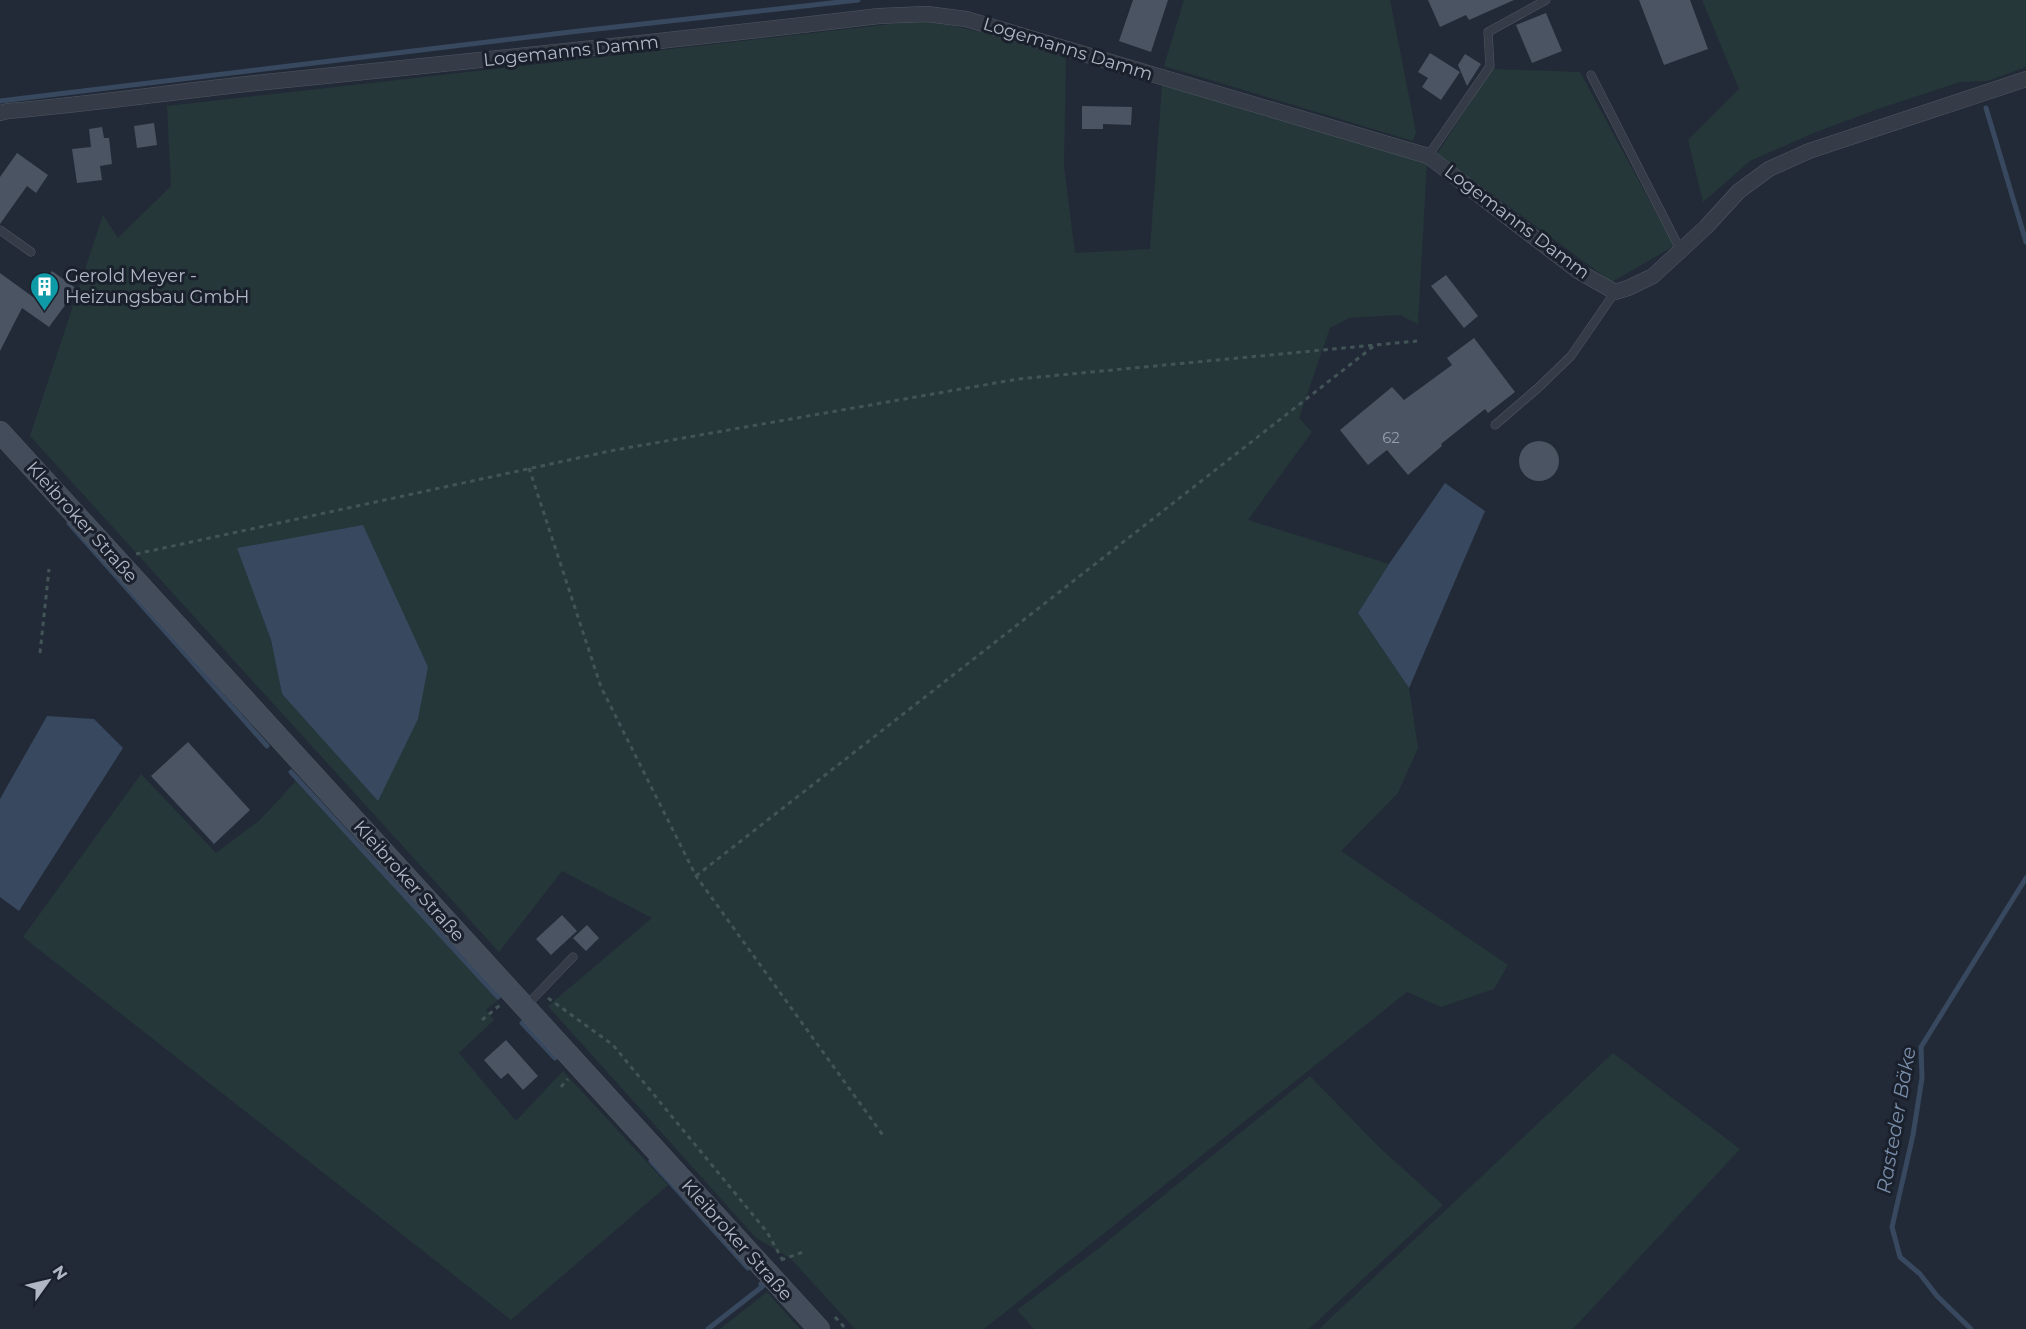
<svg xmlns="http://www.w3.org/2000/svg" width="2026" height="1329" font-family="Montserrat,sans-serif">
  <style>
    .green { fill: #253739; fill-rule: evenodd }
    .water { fill: #38485f }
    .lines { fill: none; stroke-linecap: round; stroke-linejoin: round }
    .stream { stroke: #38485f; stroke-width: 5 }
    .building { fill: #4a5463 }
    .lane-casing { stroke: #505762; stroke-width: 9 }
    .street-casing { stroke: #505762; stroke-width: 16 }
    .secondary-casing { stroke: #505762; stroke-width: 22 }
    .path { stroke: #435457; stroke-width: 3; stroke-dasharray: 4.5 4.5; stroke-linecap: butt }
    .lane { stroke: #353c47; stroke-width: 8 }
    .street { stroke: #353c47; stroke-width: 15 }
    .secondary { stroke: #434c5a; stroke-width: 21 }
    .labels { text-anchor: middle; stroke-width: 6; stroke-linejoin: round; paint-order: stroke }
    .number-label { font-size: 15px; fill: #969eac }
    .street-label { font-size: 18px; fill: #b0b7c4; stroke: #1b212c }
    .poi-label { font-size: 18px; fill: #b0b7c4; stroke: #1b212c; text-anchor: start }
    .water-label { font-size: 20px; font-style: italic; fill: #798eaa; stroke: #1b212c }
  </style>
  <rect width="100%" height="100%" fill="#222a37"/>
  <!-- green -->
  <path class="green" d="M1184,0H1390L1416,132L1413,141L1164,66Z
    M1702,0H2026V67L1987,81L1960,82L1878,109L1816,132L1750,161L1703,202L1688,140L1739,89Z
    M927,20L989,34L1066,58L1064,167L1075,253L1150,249L1162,85L1427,161L1418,324L1400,315L1349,318L1330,328L1299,418L1312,432L1248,520L1389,564L1358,613L1409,688L1418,748L1398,793L1341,851L1508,965L1494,989L1441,1007L1407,992L984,1329H855L791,1259L756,1238L548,1006L652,918L562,871L499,952L30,436L103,215L118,238L171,186L167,106ZM238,547L378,800L282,694L271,640Z
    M1492,69L1580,72L1674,246L1612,282L1437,154Z
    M141,774L216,853L260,820L296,781L498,1000L486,1010L494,1020L459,1053L516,1121L563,1071L668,1185L511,1320L23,937Z
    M1613,1053L1740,1149L1573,1329H1319Z
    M1310,1076L1379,1147L1443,1205L1309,1329H1034L1017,1310L1098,1249Z
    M767,1292L800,1329H720Z"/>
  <!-- water -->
  <path class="water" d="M1445,483L1485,511L1409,688L1358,613L1389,564Z
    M363,525L428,667L418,719L378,801L282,694L271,640L237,548Z
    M47,716L94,719L123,748L19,911L0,897V799Z"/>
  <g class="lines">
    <!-- stream -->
    <path class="stream" d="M0,101L579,31L858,0
      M1986,108L2026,242
      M69,523L267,746
      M291,772L498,997
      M522,1023L555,1058
      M651,1161L748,1268
      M708,1329L763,1286L761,1284
      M1971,1329L1937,1296L1920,1274L1900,1257L1892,1227L1913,1135L1922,1078L1921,1047L2026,878"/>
  </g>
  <!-- building -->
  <path class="building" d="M1133,0H1168L1151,52L1119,41Z
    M1428,0H1514L1469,20L1466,15L1440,27Z
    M1639,0H1690L1708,49L1664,65Z
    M1546,13L1562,51L1532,63L1516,25Z
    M1430,53L1460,72L1441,100L1422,87L1428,78L1418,72Z
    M1465,54L1481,64L1467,86L1458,65Z
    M1082,106L1132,107L1131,125L1103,124V129H1082Z
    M154,123L157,145L137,148L134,126Z
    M102,127L104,138H109L112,164L100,166L102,180L77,183L72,149L91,147L89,129Z
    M17,153L48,175L36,193L27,186L0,224V177Z
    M52,271L77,289L49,327L22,308L0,351V273L33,297Z
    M1446,275L1478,316L1464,328L1431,286Z
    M1474,338L1515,392L1488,413L1485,409L1441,444L1442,446L1408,475L1387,450L1368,465L1340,430L1392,387L1404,400L1452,365L1447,358Z
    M1519 461a20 20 0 1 1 40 0a20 20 0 1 1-40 0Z
    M188,742L250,810L214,844L151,776Z
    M562,915L577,931L551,955L536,939Z
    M587,925L599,938L586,951L573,938Z
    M506,1040L538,1076L523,1090L508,1073L501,1079L484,1060Z"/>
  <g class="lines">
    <defs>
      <path id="lane" d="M1591,75L1681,251
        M1428,156L1490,66L1488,32L1546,0
        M0,230L31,252
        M1495,425L1539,387L1571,356L1615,292
        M526,1006L573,957"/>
      <path id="street" d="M0,113L8,111C91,104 173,92 256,83C464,62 672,41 879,16L927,14L966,19L1428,156L1578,271L1615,292L1628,288L1653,276L1706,227L1739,191L1769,169L1809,151L2026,79"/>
      <path id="secondary" d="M0,432L819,1329"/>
    </defs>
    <!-- lane casing -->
    <use href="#lane" class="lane-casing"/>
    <!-- street casing -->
    <use href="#street" class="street-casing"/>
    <!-- secondary casing -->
    <use href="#secondary" class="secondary-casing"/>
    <!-- path -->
    <path class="path" d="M529,468L601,687L696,876L885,1138
      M136,554L615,450L1018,379L1417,341
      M40,653L49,569
      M696,876L1374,346
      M548,998L613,1045L767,1232L782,1259
      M482,1020L500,1005
      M561,1087L568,1079
      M781,1260L803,1252
      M835,1317L846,1329"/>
    <!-- lane -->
    <use href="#lane" class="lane"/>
    <!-- street -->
    <use href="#street" class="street"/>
    <!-- secondary -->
    <use href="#secondary" class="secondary"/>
  </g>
  <!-- icons -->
  <defs>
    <symbol id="building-pin" viewBox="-11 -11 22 30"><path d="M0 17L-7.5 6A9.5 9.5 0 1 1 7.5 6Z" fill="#0f9aa8" stroke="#1b212c"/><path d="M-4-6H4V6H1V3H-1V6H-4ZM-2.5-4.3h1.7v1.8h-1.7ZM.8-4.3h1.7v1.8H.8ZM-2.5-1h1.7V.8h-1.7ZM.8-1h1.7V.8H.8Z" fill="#fff"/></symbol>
  </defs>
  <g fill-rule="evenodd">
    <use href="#building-pin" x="28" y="270" width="33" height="45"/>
  </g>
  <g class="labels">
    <!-- number labels -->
    <g class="number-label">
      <text x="1391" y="443">62</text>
    </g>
    <!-- street labels -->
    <g class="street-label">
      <text transform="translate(1068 49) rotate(17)" y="6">Logemanns Damm</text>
      <text transform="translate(571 51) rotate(-6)" y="6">Logemanns Damm</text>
      <text transform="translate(1517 222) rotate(37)" y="6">Logemanns Damm</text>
      <text transform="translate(82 522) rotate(48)" y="6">Kleibroker Straße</text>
      <text transform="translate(409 881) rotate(48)" y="6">Kleibroker Straße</text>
      <text transform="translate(737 1240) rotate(48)" y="6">Kleibroker Straße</text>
    </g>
    <!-- poi labels -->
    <g class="poi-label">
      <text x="65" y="282">Gerold Meyer -<tspan x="65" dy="21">Heizungsbau GmbH</tspan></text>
    </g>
    <!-- water labels -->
    <g class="water-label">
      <text transform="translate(1896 1120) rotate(-80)" y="7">Rasteder Bäke</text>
    </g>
  </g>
  <!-- north arrow -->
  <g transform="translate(48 1281) rotate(56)" stroke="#1b212c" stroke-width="4.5" paint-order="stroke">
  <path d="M0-4.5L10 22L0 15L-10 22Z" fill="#b0b7c4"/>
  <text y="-9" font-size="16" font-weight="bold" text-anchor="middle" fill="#b0b7c4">N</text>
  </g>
</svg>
